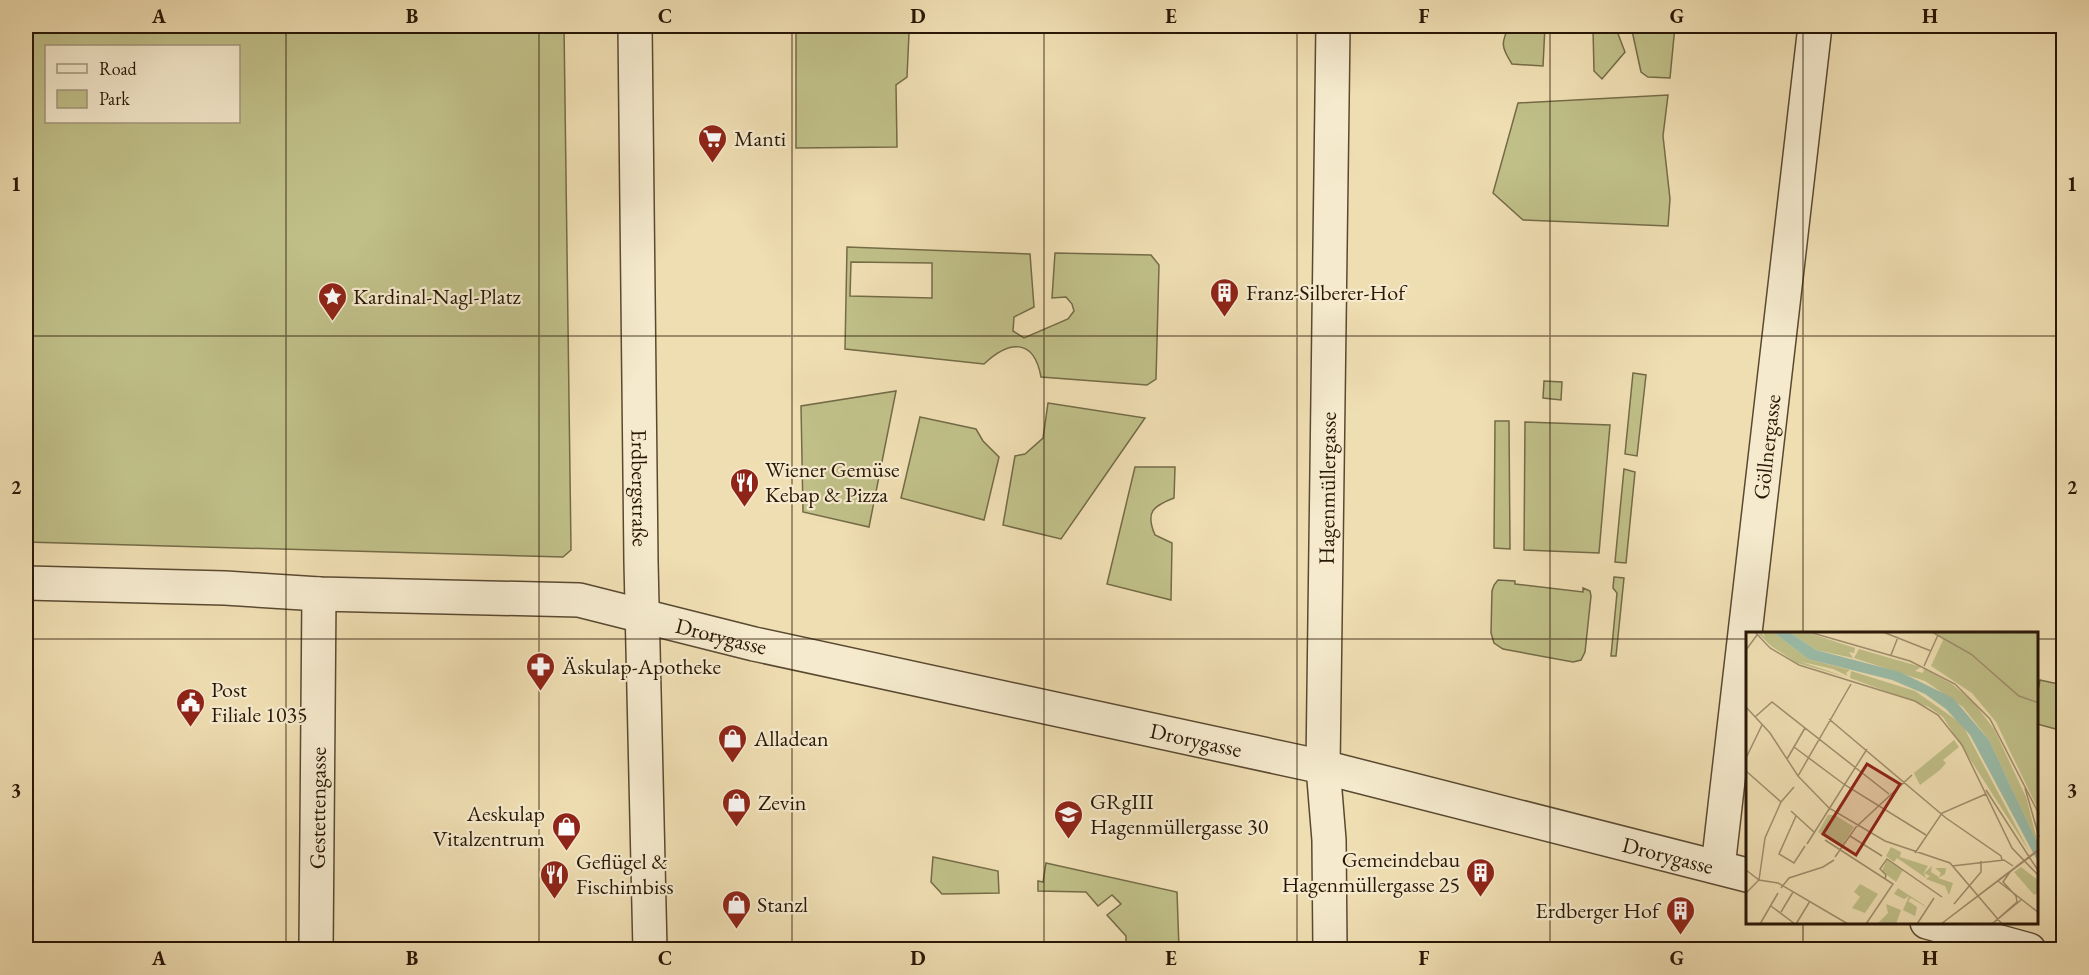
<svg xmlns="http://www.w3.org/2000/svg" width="2089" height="975" font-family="'EB Garamond',serif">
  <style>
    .green { fill: #c0bf88; stroke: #746b47; stroke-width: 1.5; fill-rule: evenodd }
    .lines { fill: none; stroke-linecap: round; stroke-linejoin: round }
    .minor-casing { stroke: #5a4931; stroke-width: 36 }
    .minor { stroke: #f5eacd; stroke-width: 33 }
    .grid { fill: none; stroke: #291706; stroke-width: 1.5; stroke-opacity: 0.55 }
    .labels { text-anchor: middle; stroke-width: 4.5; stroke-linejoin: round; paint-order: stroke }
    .poi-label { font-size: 22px; fill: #291706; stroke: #f5eacd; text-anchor: start }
    .street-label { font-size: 22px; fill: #291706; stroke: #f5eacd }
    .inset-river { fill: none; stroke: #9abca9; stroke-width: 3 }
    .inset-road { fill: none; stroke: #a08e6d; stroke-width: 1.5 }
    .view { fill: #8f2418; fill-opacity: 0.15; stroke: #8f2418; stroke-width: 3 }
    .inset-edge { fill: none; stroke: #291706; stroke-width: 3 }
    .neatline { fill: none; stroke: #291706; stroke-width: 2 }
    .grid-label { font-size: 20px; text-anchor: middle; font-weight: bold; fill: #291706 }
  </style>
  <rect width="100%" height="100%" fill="#efdeb2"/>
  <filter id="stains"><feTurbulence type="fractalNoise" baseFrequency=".00333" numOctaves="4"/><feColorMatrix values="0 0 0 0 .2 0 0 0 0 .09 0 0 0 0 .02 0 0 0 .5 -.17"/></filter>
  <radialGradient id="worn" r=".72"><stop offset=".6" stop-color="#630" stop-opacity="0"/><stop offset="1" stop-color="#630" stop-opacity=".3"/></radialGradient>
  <!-- green -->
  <path class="green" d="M26,26H564L571,550L563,557L26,542ZM46,46H238V122H46Z
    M1509,26H1545L1543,66L1512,64C1501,47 1501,43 1509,26Z
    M1550,26H1615L1625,52L1602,79L1594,71L1593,29Z
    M1631,26H1675L1670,78L1648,77L1641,72Z
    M796,33H909L907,77L896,85L897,147L796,148Z
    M1668,95L1663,136L1670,199L1668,226L1523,220L1493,193L1518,103Z
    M847,247L1030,254L1034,307L1014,317L1013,331L1024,338L1068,319L1074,311L1072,304L1066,297L1052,298L1055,253L1151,255L1159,265L1156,379L1147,385L1041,377C1034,338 1009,340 984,364L845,349ZM851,262L932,263V298L850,296Z
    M1633,373L1646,375L1637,456L1625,454Z
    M1544,381L1562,382L1561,400L1543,398Z
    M896,391L869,527L803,512L801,406Z
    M1048,403L1145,418L1061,539L1003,525L1015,456L1025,454L1043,438Z
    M920,417L976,429L983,441L999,457L984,520L901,498Z
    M1495,421H1509L1510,549L1494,548Z
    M1525,422L1610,425L1599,553L1524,550Z
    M1135,467H1175L1174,498C1153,506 1145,512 1155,535L1172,543L1171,600L1107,584Z
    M1624,469L1635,472L1626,563L1615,562Z
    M1614,577L1624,578L1616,656H1611L1617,593L1613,588Z
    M1498,580L1515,581V584L1583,592V588L1590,591L1591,596L1585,652L1581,660L1573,662L1503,649L1494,643L1491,633L1492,591L1494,585Z
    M2040,680L2063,685V731L2037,724V696Z
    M933,857L998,871L999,893L942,894L931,882Z
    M1046,863L1177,892L1179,949H1126V936L1107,915L1121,904L1112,895L1098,906L1086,892L1038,891V881L1043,882Z"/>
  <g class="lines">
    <defs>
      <g id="minor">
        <path id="s1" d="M635,26L641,562L650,950"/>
        <path id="s2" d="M26,583L225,588L319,594L579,600L754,644L1323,767L1747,875"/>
        <path id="s3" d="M1718,867L1815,26"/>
        <path d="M1927,922L2029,950"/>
        <path id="s4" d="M316,950L319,594"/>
        <path id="s5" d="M1330,950L1329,840L1323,767L1333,26"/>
      </g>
    </defs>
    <!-- minor casing -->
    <use href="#minor" class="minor-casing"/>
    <!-- minor -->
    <use href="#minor" class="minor"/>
  </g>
  <!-- grid -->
  <path class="grid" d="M286,26V950M539,26V950M792,26V950M1044,26V950M1297,26V950M1550,26V950M1803,26V633M26,336H2064M26,639H1747M2036,639H2064M1803,922V950"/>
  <!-- icons -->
  <defs>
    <symbol id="supermarket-pin" viewBox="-11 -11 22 30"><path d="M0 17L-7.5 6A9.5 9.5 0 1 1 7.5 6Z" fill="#8f2418" stroke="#f5eacd"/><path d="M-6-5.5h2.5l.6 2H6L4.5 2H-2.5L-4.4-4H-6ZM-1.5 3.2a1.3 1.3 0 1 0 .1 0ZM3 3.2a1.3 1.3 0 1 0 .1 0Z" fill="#fff"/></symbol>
    <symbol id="building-pin" viewBox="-11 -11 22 30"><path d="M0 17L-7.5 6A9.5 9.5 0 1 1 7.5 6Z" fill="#8f2418" stroke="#f5eacd"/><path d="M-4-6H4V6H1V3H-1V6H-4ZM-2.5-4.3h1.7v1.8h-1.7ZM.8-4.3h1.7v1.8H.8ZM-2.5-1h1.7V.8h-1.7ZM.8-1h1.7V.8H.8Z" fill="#fff"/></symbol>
    <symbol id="sight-pin" viewBox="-11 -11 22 30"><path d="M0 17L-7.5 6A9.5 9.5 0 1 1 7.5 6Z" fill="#8f2418" stroke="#f5eacd"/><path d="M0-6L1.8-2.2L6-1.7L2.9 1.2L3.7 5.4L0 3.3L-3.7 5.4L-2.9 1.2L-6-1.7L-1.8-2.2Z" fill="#fff"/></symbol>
    <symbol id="restaurant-pin" viewBox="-11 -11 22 30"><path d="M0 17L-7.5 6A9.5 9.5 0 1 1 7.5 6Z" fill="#8f2418" stroke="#f5eacd"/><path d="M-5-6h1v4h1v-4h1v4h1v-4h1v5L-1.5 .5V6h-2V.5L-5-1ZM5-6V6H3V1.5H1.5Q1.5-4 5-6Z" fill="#fff"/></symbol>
    <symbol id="pharmacy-pin" viewBox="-11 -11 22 30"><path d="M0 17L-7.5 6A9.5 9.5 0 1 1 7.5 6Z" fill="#8f2418" stroke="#f5eacd"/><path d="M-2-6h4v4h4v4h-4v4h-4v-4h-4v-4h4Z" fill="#fff"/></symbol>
    <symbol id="civic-pin" viewBox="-11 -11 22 30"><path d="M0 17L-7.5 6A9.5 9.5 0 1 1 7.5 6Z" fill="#8f2418" stroke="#f5eacd"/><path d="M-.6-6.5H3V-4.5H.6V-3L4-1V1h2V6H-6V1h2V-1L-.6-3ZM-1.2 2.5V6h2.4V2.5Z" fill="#fff"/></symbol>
    <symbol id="shop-pin" viewBox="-11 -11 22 30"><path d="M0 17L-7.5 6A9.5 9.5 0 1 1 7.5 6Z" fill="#8f2418" stroke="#f5eacd"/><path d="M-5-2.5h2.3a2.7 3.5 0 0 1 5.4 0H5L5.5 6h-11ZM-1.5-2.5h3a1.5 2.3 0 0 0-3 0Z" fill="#fff"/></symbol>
    <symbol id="school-pin" viewBox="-11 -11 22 30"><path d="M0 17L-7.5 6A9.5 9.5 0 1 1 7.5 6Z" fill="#8f2418" stroke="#f5eacd"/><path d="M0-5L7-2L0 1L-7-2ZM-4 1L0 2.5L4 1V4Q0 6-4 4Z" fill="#fff"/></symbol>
  </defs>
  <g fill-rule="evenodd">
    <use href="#supermarket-pin" x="696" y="122" width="33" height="45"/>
    <use href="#building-pin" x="1208" y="276" width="33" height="45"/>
    <use href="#sight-pin" x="316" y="280" width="33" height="45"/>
    <use href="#restaurant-pin" x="728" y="466" width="33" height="45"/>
    <use href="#pharmacy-pin" x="524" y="650" width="33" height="45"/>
    <use href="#civic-pin" x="174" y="686" width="33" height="45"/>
    <use href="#shop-pin" x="716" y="722" width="33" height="45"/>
    <use href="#shop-pin" x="720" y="786" width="33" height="45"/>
    <use href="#school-pin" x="1052" y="798" width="33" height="45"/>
    <use href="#shop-pin" x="550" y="810" width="33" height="45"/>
    <use href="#building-pin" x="1464" y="856" width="33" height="45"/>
    <use href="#restaurant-pin" x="538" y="858" width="33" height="45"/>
    <use href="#shop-pin" x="720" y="888" width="33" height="45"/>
    <use href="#building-pin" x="1664" y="894" width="33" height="45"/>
  </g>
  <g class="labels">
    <!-- poi labels -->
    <g class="poi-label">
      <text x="734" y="146">Manti</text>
      <text x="1246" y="300">Franz-Silberer-Hof</text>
      <text x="353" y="304">Kardinal-Nagl-Platz</text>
      <text x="765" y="477">Wiener Gemüse<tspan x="765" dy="25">Kebap &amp; Pizza</tspan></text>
      <text x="562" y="674">Äskulap-Apotheke</text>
      <text x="211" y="697">Post<tspan x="211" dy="25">Filiale 1035</tspan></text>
      <text x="754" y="746">Alladean</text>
      <text x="1090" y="809">GRgIII<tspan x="1090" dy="25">Hagenmüllergasse 30</tspan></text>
      <text x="758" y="810">Zevin</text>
      <text x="545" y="821" text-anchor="end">Aeskulap<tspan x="545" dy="25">Vitalzentrum</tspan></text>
      <text x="1460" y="867" text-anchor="end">Gemeindebau<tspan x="1460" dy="25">Hagenmüllergasse 25</tspan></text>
      <text x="576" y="869">Geflügel &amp;<tspan x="576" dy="25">Fischimbiss</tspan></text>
      <text x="757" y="912">Stanzl</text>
      <text x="1659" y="918" text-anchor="end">Erdberger Hof</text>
    </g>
    <!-- street labels -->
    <g class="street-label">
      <text dy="8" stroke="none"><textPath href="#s3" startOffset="423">Göllnergasse</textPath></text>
      <text dy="8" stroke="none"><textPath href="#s1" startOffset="462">Erdbergstraße</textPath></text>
      <text dy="8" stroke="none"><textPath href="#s5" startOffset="462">Hagenmüllergasse</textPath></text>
      <text dy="8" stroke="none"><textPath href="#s2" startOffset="700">Drorygasse</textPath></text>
      <text dy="8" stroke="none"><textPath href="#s2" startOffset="1186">Drorygasse</textPath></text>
      <text dy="8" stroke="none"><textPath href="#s4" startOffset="142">Gestettengasse</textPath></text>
      <text dy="8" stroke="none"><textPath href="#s2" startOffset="1672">Drorygasse</textPath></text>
    </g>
  </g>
  <!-- overview -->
  <g transform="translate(1746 632)">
    <rect width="292" height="292" fill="#efdeb2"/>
    <path d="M15,0L19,6L17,0H27L62,27L104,38L100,41L102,44L87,37L56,30L100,45L51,31L25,14L12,1ZM43,0H60L109,16L108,21L103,20L107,26L70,18ZM189,0H292V177L250,90L226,61L185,34L197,8ZM113,17L175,35L169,39L177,41L178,37L206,52L228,71L248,97L280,165L292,212L243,108L217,75L179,49L108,26ZM105,39L169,59L216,92L283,219L197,85L183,75L104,46ZM208,108L215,118L213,115L197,128L200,131L194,138L174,153L168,141ZM82,183H89L108,195L95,215L72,200ZM145,215L155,220L154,225L182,234L177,242L186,234L185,240L193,245L195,241L189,236H200L199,242L192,246L207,251L203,263L199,254L180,247L184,244L178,241L180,246L151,226L148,230L140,224ZM141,228L157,238L150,250L136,239ZM275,235L292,248V261L288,263L268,240ZM114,252L132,262L119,281L106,276L114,265L108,260ZM152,256L178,273L180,275L165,266L162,269L171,275L169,284L157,278L163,264L158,267L148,262ZM140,272L155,278L150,292H131L142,281Z" fill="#c0bf88"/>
    <path d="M27,0H43L70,18L154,40L207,66L243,108L292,212V230L224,103L200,77L179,62L146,48L62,27Z" fill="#9abca9"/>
    <path class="inset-river" d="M36,0L64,19L148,42L201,67L236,108L292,216"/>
    <path class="inset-road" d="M9,0L24,16L53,33L169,69L192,83L216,113L266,216L293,244M63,0L164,29L209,52L244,87L293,182M137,0L185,19M186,0L225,22L273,64L293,71M0,18L11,3M145,23L152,5M178,34L192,3M0,75L24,101L52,144L83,176L139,209L204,231L256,292M9,85L26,70L143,162M83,87L200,186L255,224L256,228M48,115L99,153L180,203M0,126L16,93M41,127L59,96M0,139L35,170M52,144L105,52M279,156L293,205M240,158L293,240M45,179L68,200M50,184L33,222L48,231L59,214M104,204L136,224M79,208L147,252L120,292M61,212L121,117M169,221L196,181L240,162M89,225L110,195L166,143M206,234L258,228L267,234M0,238L13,248L32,251L102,292M139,247L140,243L134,237L141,227L196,265M252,249L293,281M35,256L43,246L77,235L88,228M0,261L13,248L19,206L35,170L48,155M208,272L235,240V229M25,274L49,292M35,280L47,260M14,292L32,261M50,292L64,269M171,292L188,266M195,292L293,218M195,292L293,217M246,292L275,268M246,292L271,270L270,264L257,250L264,240"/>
    <path class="view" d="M121,132L154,152L110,223L77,202Z"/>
    <rect width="292" height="292" class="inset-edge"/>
  </g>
  <!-- margin -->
  <rect width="2089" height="975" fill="none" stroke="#efdeb2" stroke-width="66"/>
  <!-- legend -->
  <rect x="45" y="45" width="195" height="78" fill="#f5eacd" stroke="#a3967d" stroke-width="1.5"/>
  <rect x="57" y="64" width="30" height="9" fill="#f5eacd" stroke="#a3967d" stroke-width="1.5"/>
  <text x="99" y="75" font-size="18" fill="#291706">Road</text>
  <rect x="57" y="90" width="30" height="18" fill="#c0bf88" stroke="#a3967d" stroke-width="1.5"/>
  <text x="99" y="105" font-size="18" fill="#291706">Park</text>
  <rect x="33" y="33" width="2023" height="909" class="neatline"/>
  <g class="grid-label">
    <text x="159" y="23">A</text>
    <text x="412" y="23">B</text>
    <text x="665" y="23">C</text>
    <text x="918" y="23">D</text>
    <text x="1171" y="23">E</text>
    <text x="1424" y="23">F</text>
    <text x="1677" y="23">G</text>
    <text x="1930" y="23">H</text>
    <text x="16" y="191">1</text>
    <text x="2072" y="191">1</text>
    <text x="16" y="494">2</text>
    <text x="2072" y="494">2</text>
    <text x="16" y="797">3</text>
    <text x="2072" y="797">3</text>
    <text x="159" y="965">A</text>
    <text x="412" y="965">B</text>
    <text x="665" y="965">C</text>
    <text x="918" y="965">D</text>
    <text x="1171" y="965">E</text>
    <text x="1424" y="965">F</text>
    <text x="1677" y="965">G</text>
    <text x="1930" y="965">H</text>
  </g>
  <rect width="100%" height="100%" filter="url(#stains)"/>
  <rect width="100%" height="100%" fill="url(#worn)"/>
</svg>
